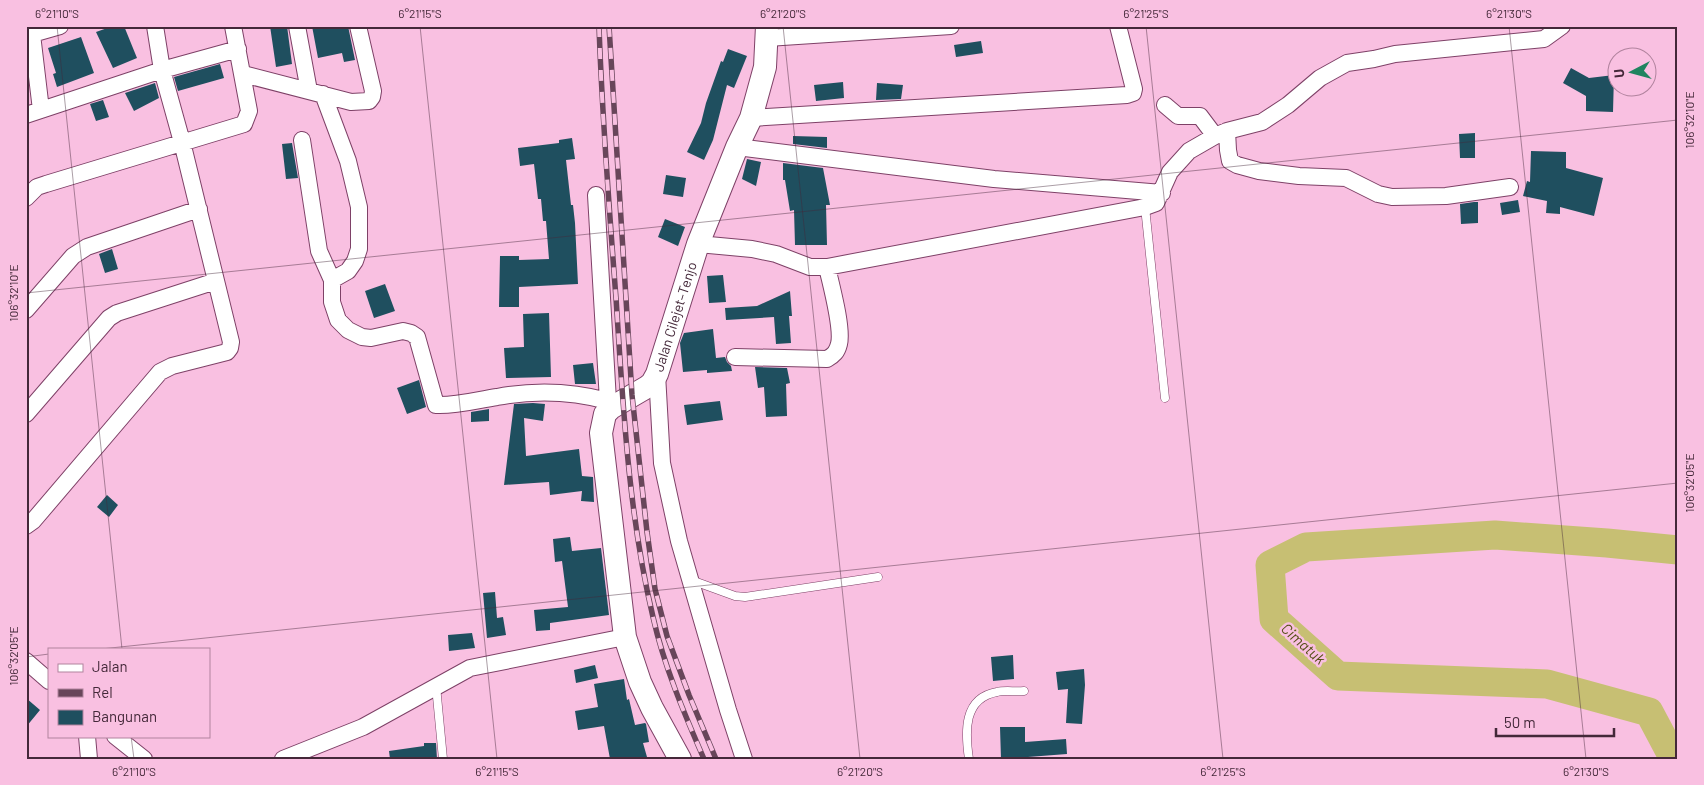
<svg xmlns="http://www.w3.org/2000/svg" width="1704" height="785" font-family="Barlow,sans-serif">
  <style>
    .lines { fill: none; stroke-linecap: round; stroke-linejoin: round }
    .river { stroke: #c7bf73; stroke-width: 29 }
    .building { fill: #1f4f5f }
    .lane-casing { stroke: #7e4167; stroke-width: 9 }
    .street-casing { stroke: #7e4167; stroke-width: 18 }
    .secondary-casing { stroke: #7e4167; stroke-width: 24 }
    .lane { stroke: #fff; stroke-width: 8 }
    .street { stroke: #fff; stroke-width: 16 }
    .secondary { stroke: #fff; stroke-width: 22 }
    .rail-casing { stroke: #68465a; stroke-width: 5.5 }
    .rail { stroke: #f9c0e1; stroke-width: 4; stroke-dasharray: 11; stroke-linecap: butt }
    .ticks { fill: none; stroke: #442839; stroke-width: 1; stroke-opacity: 0.45 }
    .labels { text-anchor: middle; stroke-width: 5; stroke-linejoin: round; paint-order: stroke }
    .street-label { font-size: 14px; fill: #442839; stroke: #f9c0e1 }
    .water-label { font-size: 15px; font-style: italic; fill: #565016; stroke: #f9c0e1 }
    .neatline { fill: none; stroke: #442839; stroke-width: 2 }
    .ticks-label { font-size: 12px; text-anchor: middle; fill: #442839 }
  </style>
  <rect width="100%" height="100%" fill="#f9c0e1"/>
  <g class="lines">
    <!-- river -->
    <path class="river" d="M1674,759L1649,712L1547,684L1338,676L1274,619L1270,565L1306,547L1495,535L1607,543L1678,550"/>
  </g>
  <!-- building -->
  <path class="building" d="M113,26H124L137,58L113,68L96,32Z
    M270,26H287L292,64L276,67Z
    M312,26H348L355,60L344,62L342,53L318,58Z
    M81,37L94,73L57,87L53,74L56,73L48,48Z
    M981,41L983,53L956,57L954,45Z
    M728,49L747,56L734,88L727,85L713,140L704,160L687,152L701,123L706,103L721,61L723,62Z
    M220,64L224,78L178,91L174,77Z
    M1571,68L1589,78L1614,75L1613,112L1586,111V96L1563,83Z
    M843,82L844,98L816,101L814,85Z
    M155,83L159,98L134,111L125,93Z
    M877,83L903,85L901,99L876,100Z
    M103,100L109,117L96,121L90,104Z
    M1475,133V158H1460L1459,134Z
    M793,136L827,137V148L793,144Z
    M572,138L575,159L566,160L571,205H573L575,223L578,284L519,287V307H499L500,256H519V260L549,259L546,221H543L541,199H538L534,164L520,166L518,148L559,143V140Z
    M292,143L298,178L286,179L282,144Z
    M1531,151L1566,152V168L1603,178L1594,216L1560,207V214L1546,213L1547,201L1523,196L1527,181L1530,182Z
    M747,159L761,162L756,186L742,179Z
    M783,163L823,168L830,205H826L827,245H795L794,210L790,211L785,180H783Z
    M666,175L686,178L683,197L663,194Z
    M1518,200L1520,212L1502,215L1500,203Z
    M1474,202H1478V223L1461,224L1460,204Z
    M665,219L685,227L678,246L658,237Z
    M112,249L118,269L105,273L99,254Z
    M723,275L726,302L709,303L707,276Z
    M385,284L395,311L374,318L365,291Z
    M790,291L792,316H789L791,343L776,344L774,317L726,320L725,308L757,306Z
    M549,313L551,377L506,378L504,348L524,347L523,314Z
    M713,329L716,358L725,357L727,362L731,366L732,371L707,373V370L683,372L680,343L684,333Z
    M593,363L596,384H575L573,365Z
    M755,367L787,368L790,383L786,384L787,416L766,417L764,387L758,388Z
    M419,380L426,407L407,414L397,388Z
    M720,401L723,420L687,425L684,405Z
    M533,403L545,404L543,421L524,418L526,456L579,449L582,476L593,477L594,502L581,501L582,491L550,495L549,482L504,485L514,404Z
    M489,409V421L471,422V412Z
    M107,495L118,505L109,517L97,507Z
    M570,537L572,551L601,548L609,615L550,623V630L536,631L534,610L568,607L562,561L555,562L553,539Z
    M495,592L497,618L503,617L506,635L487,638L483,593Z
    M472,633L475,648L449,651L448,635Z
    M1013,655L1014,679L993,681L991,657Z
    M595,665L598,678L576,683L574,670Z
    M1084,669L1085,685L1082,724L1066,723L1068,689L1058,690L1056,672Z
    M624,679L627,700L629,699L635,725L645,723L646,724L649,742L643,743L647,757L640,759H610L604,726L578,730L575,711L598,707L594,684Z
    M26,698L40,710L26,727Z
    M1000,727H1025V742L1066,739L1067,754L1028,757V759H1001Z
    M424,743H436L437,759H390L389,751L424,746Z"/>
  <g class="lines">
    <defs>
      <path id="lane" d="M1145,207L1165,398
        M691,580L735,596L745,597L878,577
        M436,686L443,759
        M969,759C965,732 963,698 997,692C1005,690 1015,692 1024,691"/>
      <path id="street" d="M31,26L41,110
        M297,26L309,91
        M32,34L60,26
        M767,38L951,26
        M243,74L351,102L369,101L372,97L373,91L358,26
        M323,94L348,161L359,207V249L355,261L348,271L332,280
        M1165,105L1178,116H1200L1215,136
        M26,115L162,70L238,49
        M751,118L1127,95L1133,93L1134,89L1118,26
        M1227,131L1228,150L1230,161L1237,165L1259,171L1299,176L1346,178L1378,194L1392,197L1446,196L1510,187
        M302,140L319,251L332,280V302L338,320L348,330L362,337L371,338L403,331L411,333L417,337L436,405C457,406 477,400 497,397C534,390 571,391 608,401
        M737,147L994,179L1162,193
        M596,195L608,401L606,409
        M26,198L37,187L46,184L244,124L249,111L233,26
        M698,244L752,249L776,254L810,267H827L1145,207L1156,203L1170,172L1189,151L1215,136L1227,131L1262,122L1288,105L1320,78L1347,63L1374,59L1395,54L1544,39L1562,26
        M26,310L73,256L87,247L199,209
        M735,357L827,359C834,355 837,352 839,344C843,328 831,285 827,267
        M657,374L662,463L679,541L728,710L744,759
        M26,414L109,318L117,313L216,281
        M26,526L33,521L160,372L172,366L227,352L230,348L231,342L182,142L162,70L155,26
        M26,661L49,681
        M87,736L89,759
        M115,736L144,759
        M283,759L363,727L470,668L625,637"/>
      <g id="secondary">
        <path id="s1" d="M680,759L652,708L640,682L625,637L601,433L605,414L611,408L647,387L652,383L657,374L698,244L737,147L751,118L765,67L767,26"/>
      </g>
    </defs>
    <!-- lane casing -->
    <use href="#lane" class="lane-casing"/>
    <!-- street casing -->
    <use href="#street" class="street-casing"/>
    <!-- secondary casing -->
    <use href="#secondary" class="secondary-casing"/>
    <!-- lane -->
    <use href="#lane" class="lane"/>
    <!-- street -->
    <use href="#street" class="street"/>
    <!-- secondary -->
    <use href="#secondary" class="secondary"/>
    <defs>
      <path id="rail" d="M599,26C602,117 609,207 616,298C623,404 628,512 653,617C664,666 684,713 704,759
        M609,26L632,395L647,532L655,589L667,636L689,695L716,759"/>
    </defs>
    <!-- rail casing -->
    <use href="#rail" class="rail-casing"/>
    <!-- rail -->
    <use href="#rail" class="rail"/>
  </g>
  <!-- ticks -->
  <path class="ticks" d="M57,26L122,649M420,26L497,759M783,26L860,759M1146,26L1223,759M1509,26L1586,759M26,293L1678,120M101,649L1678,483M26,657L49,654M131,736L134,759"/>
  <g class="labels">
    <!-- street labels -->
    <g class="street-label">
      <text dy="5" stroke="none"><textPath href="#s1" startOffset="486">Jalan Cilejet–Tenjo</textPath></text>
    </g>
    <!-- water labels -->
    <g class="water-label">
      <text transform="translate(1303 644) rotate(42)" y="5">Cimatuk</text>
    </g>
  </g>
  <!-- border -->
  <rect width="1704" height="785" fill="none" stroke="#f9c0e1" stroke-width="55"/>
  <!-- legend -->
  <rect x="48" y="648" width="162" height="90" fill="#f9c0e1" stroke="#b1839e"/>
  <rect x="58" y="664" width="25" height="8" fill="#ffffff" stroke="#b1839e"/>
  <text x="92" y="672" font-size="15" fill="#442839">Jalan</text>
  <rect x="58" y="689" width="25" height="8" fill="#68465a" stroke="#b1839e"/>
  <text x="92" y="698" font-size="15" fill="#442839">Rel</text>
  <rect x="58" y="710" width="25" height="15" fill="#1f4f5f" stroke="#b1839e"/>
  <text x="92" y="722" font-size="15" fill="#442839">Bangunan</text>
  <!-- north arrow -->
  <g transform="translate(1632 72) rotate(264)"><circle r="24" fill="#f9c0e1" stroke="#b1839e"/>
  <path d="M0-4L9 19L0 12L-9 19Z" fill="#1f845f"/>
  <text y="-8" font-size="14" font-weight="bold" text-anchor="middle" fill="#442839">U</text>
  </g>
  <!-- scale -->
  <path d="M1496 728v8h118v-8" fill="none" stroke="#442839" stroke-width="2.5"/>
  <text x="1504" y="728" font-size="15" fill="#442839" stroke="#f9c0e1" stroke-width="4" paint-order="stroke">50 m</text>
  <rect x="28" y="28" width="1648" height="730" class="neatline"/>
  <g class="ticks-label">
    <text x="57" y="18">6°21'10"S</text>
    <text x="420" y="18">6°21'15"S</text>
    <text x="783" y="18">6°21'20"S</text>
    <text x="1146" y="18">6°21'25"S</text>
    <text x="1509" y="18">6°21'30"S</text>
    <text transform="translate(1690 120) rotate(-90)" y="4">106°32'10"E</text>
    <text transform="translate(14 293) rotate(-90)" y="4">106°32'10"E</text>
    <text transform="translate(1690 483) rotate(-90)" y="4">106°32'05"E</text>
    <text transform="translate(14 656) rotate(-90)" y="4">106°32'05"E</text>
    <text x="134" y="776">6°21'10"S</text>
    <text x="497" y="776">6°21'15"S</text>
    <text x="860" y="776">6°21'20"S</text>
    <text x="1223" y="776">6°21'25"S</text>
    <text x="1586" y="776">6°21'30"S</text>
  </g>
</svg>
